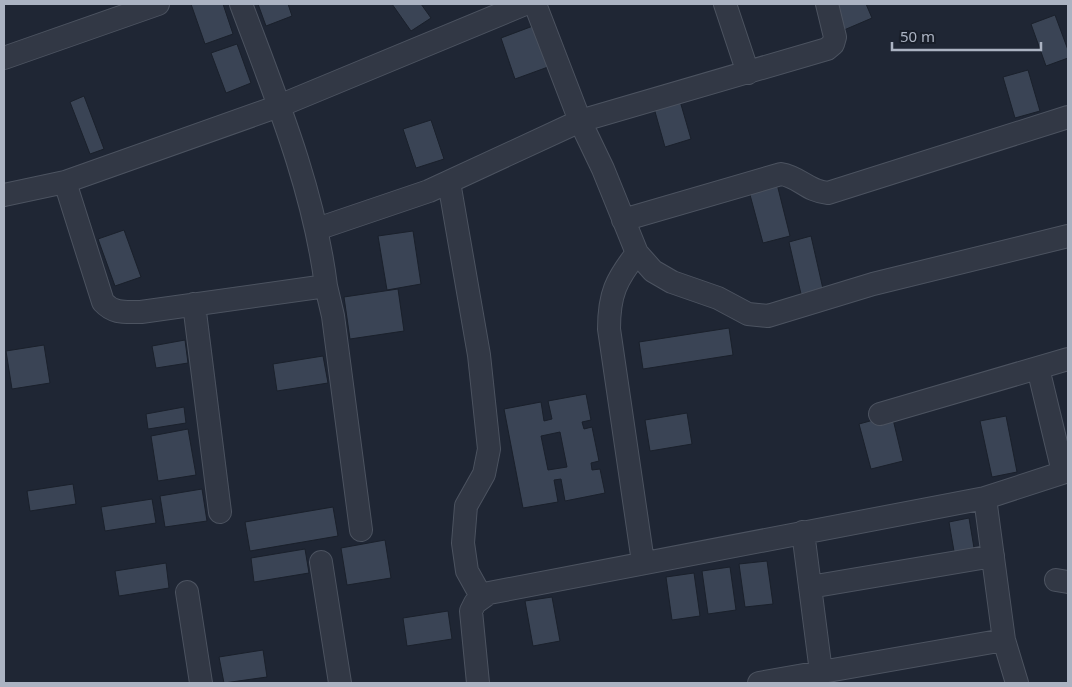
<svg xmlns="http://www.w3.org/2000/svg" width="1072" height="687" font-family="'Noto Sans',sans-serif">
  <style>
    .building { fill: #3a4455; stroke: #1a202b; fill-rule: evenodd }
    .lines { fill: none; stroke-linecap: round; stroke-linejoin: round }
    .minor-casing { stroke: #4c5360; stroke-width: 24 }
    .minor { stroke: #323845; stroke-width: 22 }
  </style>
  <rect width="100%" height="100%" fill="#1f2634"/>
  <!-- building -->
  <path class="building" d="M191,4H223L233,34L205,44Z
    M258,4H288L292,16L266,26Z
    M392,4H421L431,18L411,31Z
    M839,4H866L872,18L844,30L834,6Z
    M1055,15L1068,50V58L1046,66L1031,24Z
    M533,26L548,67L515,79L501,38Z
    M237,44L251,83L226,93L211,53Z
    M1028,70L1040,111L1015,118L1003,77Z
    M84,96L104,149L90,154L70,102Z
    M680,101L691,139L665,147L654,108Z
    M431,120L444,159L416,168L403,129Z
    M777,184L790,236L763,243L749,191Z
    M124,230L141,277L115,286L98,239Z
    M413,231L421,284L387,290L378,236Z
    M811,236L823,289L801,294L789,242Z
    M398,289L404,331L350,339L344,297Z
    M729,328L733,355L643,369L639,342Z
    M185,340L188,363L156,368L152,346Z
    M44,345L50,383L12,389L6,351Z
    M323,356L328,383L277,391L273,364Z
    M586,394L591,420L582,422L584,429L592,427L599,461L591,463L592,470L600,469L605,493L565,501L561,479L554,480L558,502L523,508L504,409L541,402L544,421L552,419L548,401ZM560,432L567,467L548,470L541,436Z
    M184,407L186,423L148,429L146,414Z
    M687,413L692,444L650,451L645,420Z
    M892,415L903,461L871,469L859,424Z
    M1006,416L1017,472L992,477L980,421Z
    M188,429L196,475L158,481L151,436Z
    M73,484L76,504L30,511L27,491Z
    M202,489L207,521L165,527L160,496Z
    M152,499L156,523L105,531L101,507Z
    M333,507L338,536L250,551L245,522Z
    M969,518L975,554L955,557L949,522Z
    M385,540L391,578L347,585L341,548Z
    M305,549L309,573L254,582L251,558Z
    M767,561L773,604L745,607L739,564Z
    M166,563L169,588L119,596L115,571Z
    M730,567L736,610L708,614L702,571Z
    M694,573L700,616L672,620L666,577Z
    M552,597L560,641L533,646L525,601Z
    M448,611L452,639L407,646L403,618Z
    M263,650L267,677L224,683L219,657Z"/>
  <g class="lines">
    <defs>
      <path id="minor" d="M535,4L580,121L603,169L637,253L653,271L672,282L718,298L748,314L768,316L873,284L1068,236
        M725,4L748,73
        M4,58L158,4
        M65,182L103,302C114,314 125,312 141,312L326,286C314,189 275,95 241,4
        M449,182L479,355L489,449L484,474L466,506L463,543L467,571L482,598
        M4,195L65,182L279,106L525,4
        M623,220L781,174C800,177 807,191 828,193L1068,117
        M317,229L429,191L580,121L827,49L833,44L835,37L827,4
        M637,253C616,280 609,294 609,329L643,562
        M326,286L333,316L361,530
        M194,304L220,512
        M1038,368L1063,472
        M880,414L1068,359
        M803,532L821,672
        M321,562L340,683
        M1056,580L1068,582
        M810,587L993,556
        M187,592L201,683
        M478,683L471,611L475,603L489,593L985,498
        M759,683L1004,640
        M1017,683L1004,640L985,498L1068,471"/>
    </defs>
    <!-- minor casing -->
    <use href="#minor" class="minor-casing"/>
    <!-- minor -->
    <use href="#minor" class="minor"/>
  </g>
  <!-- border -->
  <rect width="1072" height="687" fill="none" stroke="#abb3c2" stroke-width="10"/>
  <!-- scale -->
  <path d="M892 42v8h149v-8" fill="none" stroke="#abb3c2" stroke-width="2.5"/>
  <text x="900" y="42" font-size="15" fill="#abb3c2" stroke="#181e29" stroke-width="4" paint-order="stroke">50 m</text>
</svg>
